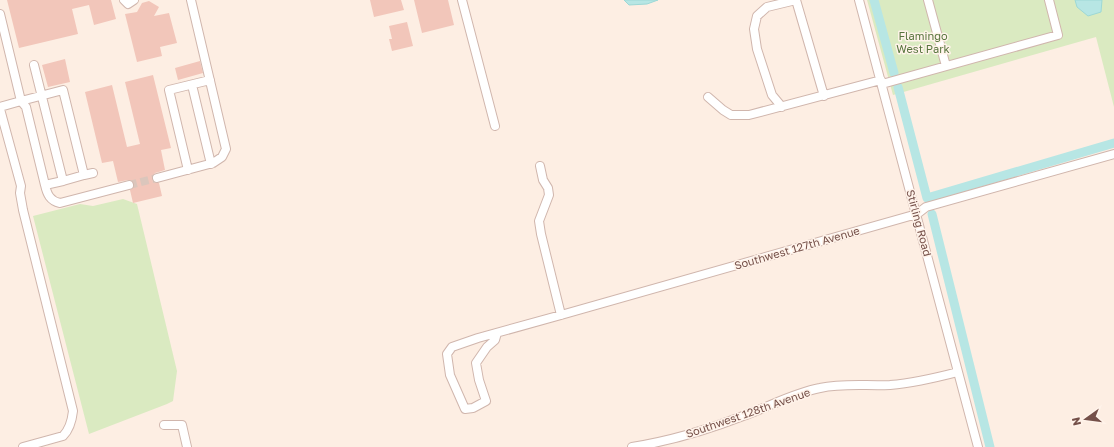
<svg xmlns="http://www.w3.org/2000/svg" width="1114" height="447" font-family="'Golos Text',sans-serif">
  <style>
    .green { fill: #daeac1 }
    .water { fill: #b7e6e4; stroke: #9dd8d6 }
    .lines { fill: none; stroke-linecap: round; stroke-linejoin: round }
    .canal { stroke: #b7e6e4; stroke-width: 9 }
    .building { fill: #f2c6ba }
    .minor-tunnel { stroke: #dbc6bc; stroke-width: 8; stroke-dasharray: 8 4; stroke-linecap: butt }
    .minor-casing { stroke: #d0b6ad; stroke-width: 10 }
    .minor { stroke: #fff; stroke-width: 8 }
    .labels { text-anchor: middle; stroke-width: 3; stroke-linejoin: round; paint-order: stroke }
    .park-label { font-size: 11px; fill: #58753e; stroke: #fff3ea }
    .street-label { font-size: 11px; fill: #755049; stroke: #fff3ea }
  </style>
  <rect width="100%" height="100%" fill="#fdeee3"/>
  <!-- green -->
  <path class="green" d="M867,0H1114V107L1096,37L893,95Z
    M123,199L137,204L177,371L173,401L167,404L89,434L33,216L80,204L93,206Z"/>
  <!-- water -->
  <path class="water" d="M624,0H658L647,4L629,5Z
    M1075,0H1102L1101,12L1088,16L1077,7Z"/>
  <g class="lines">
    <!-- canal -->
    <path class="canal" d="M874,0L894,73
      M898,87L927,198L1114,143
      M932,214L990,447"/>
  </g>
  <!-- building -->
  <path class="building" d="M7,0H111L116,19L94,25L89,5L72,9L78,34L19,48Z
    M370,0H401L404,10L374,17Z
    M414,0H448L454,25L422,33Z
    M149,1L159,7L154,16L169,13L177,43L160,47L162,56L137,62L125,14L137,12L142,3Z
    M407,22L413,46L392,51L389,39H392L389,26Z
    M65,59L70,82L48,87L42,65Z
    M200,61L203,73L178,80L175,68Z
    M153,75L171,148L161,150L165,170L155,173L152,177L153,182L159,183L162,196L133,203L130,190L134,187L133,181L128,180L118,182L113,161L102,163L85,92L112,85L127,147L140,144L125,82Z"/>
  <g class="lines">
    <!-- minor-tunnel -->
    <path class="minor-tunnel" d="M129,185L157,178"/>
    <defs>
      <path id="minor" d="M124,0L128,4L134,0
        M462,0L495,126
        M796,0L824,96
        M859,0L978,447
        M928,0L946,66
        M0,14L21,101L63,90L84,175L63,181L34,65
        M882,84L1058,35L1049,0
        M192,85L211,164
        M708,97L723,110L731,115H749L881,80
        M0,107L21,101L26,107L45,185L63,181
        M782,107L772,95L757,49L754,29L757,16L767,7L796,0
        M0,109L21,186L20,193L23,210L73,411C72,420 70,429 63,436L23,447
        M540,166L543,180L548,188L549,195L539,221L541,234L561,315
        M188,170L169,90L210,80
        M84,175L93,173
        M157,178L213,163L222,157L226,149L191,0
        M45,185C47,194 50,201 60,203L129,185
        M497,333L495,340L487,347L476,363L479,380L486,401L473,408L465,409L450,375L447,354L452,347L478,338L561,315L917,214L926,207L1114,154
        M164,425H182L187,447
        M632,447C670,441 707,430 743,416C769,407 793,393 820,388C843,383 866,386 890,385C913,383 935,378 958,372"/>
    </defs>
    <!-- minor casing -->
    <use href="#minor" class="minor-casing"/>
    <!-- minor -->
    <use href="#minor" class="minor"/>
  </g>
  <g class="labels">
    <!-- park labels -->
    <g class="park-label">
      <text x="923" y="40">Flamingo<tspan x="923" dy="13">West Park</tspan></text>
    </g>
    <!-- street labels -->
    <g class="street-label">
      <text transform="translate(919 223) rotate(75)" y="4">Stirling Road</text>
      <text transform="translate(797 248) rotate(-16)" y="4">Southwest 127th Avenue</text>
      <text transform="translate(748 413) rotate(-19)" y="4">Southwest 128th Avenue</text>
    </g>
  </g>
  <!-- north arrow -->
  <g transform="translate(1086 419) rotate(256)" stroke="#fff3ea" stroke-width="3" paint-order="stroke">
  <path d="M0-3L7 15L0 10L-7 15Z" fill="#755049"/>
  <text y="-6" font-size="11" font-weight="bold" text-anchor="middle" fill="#755049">N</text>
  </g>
</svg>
